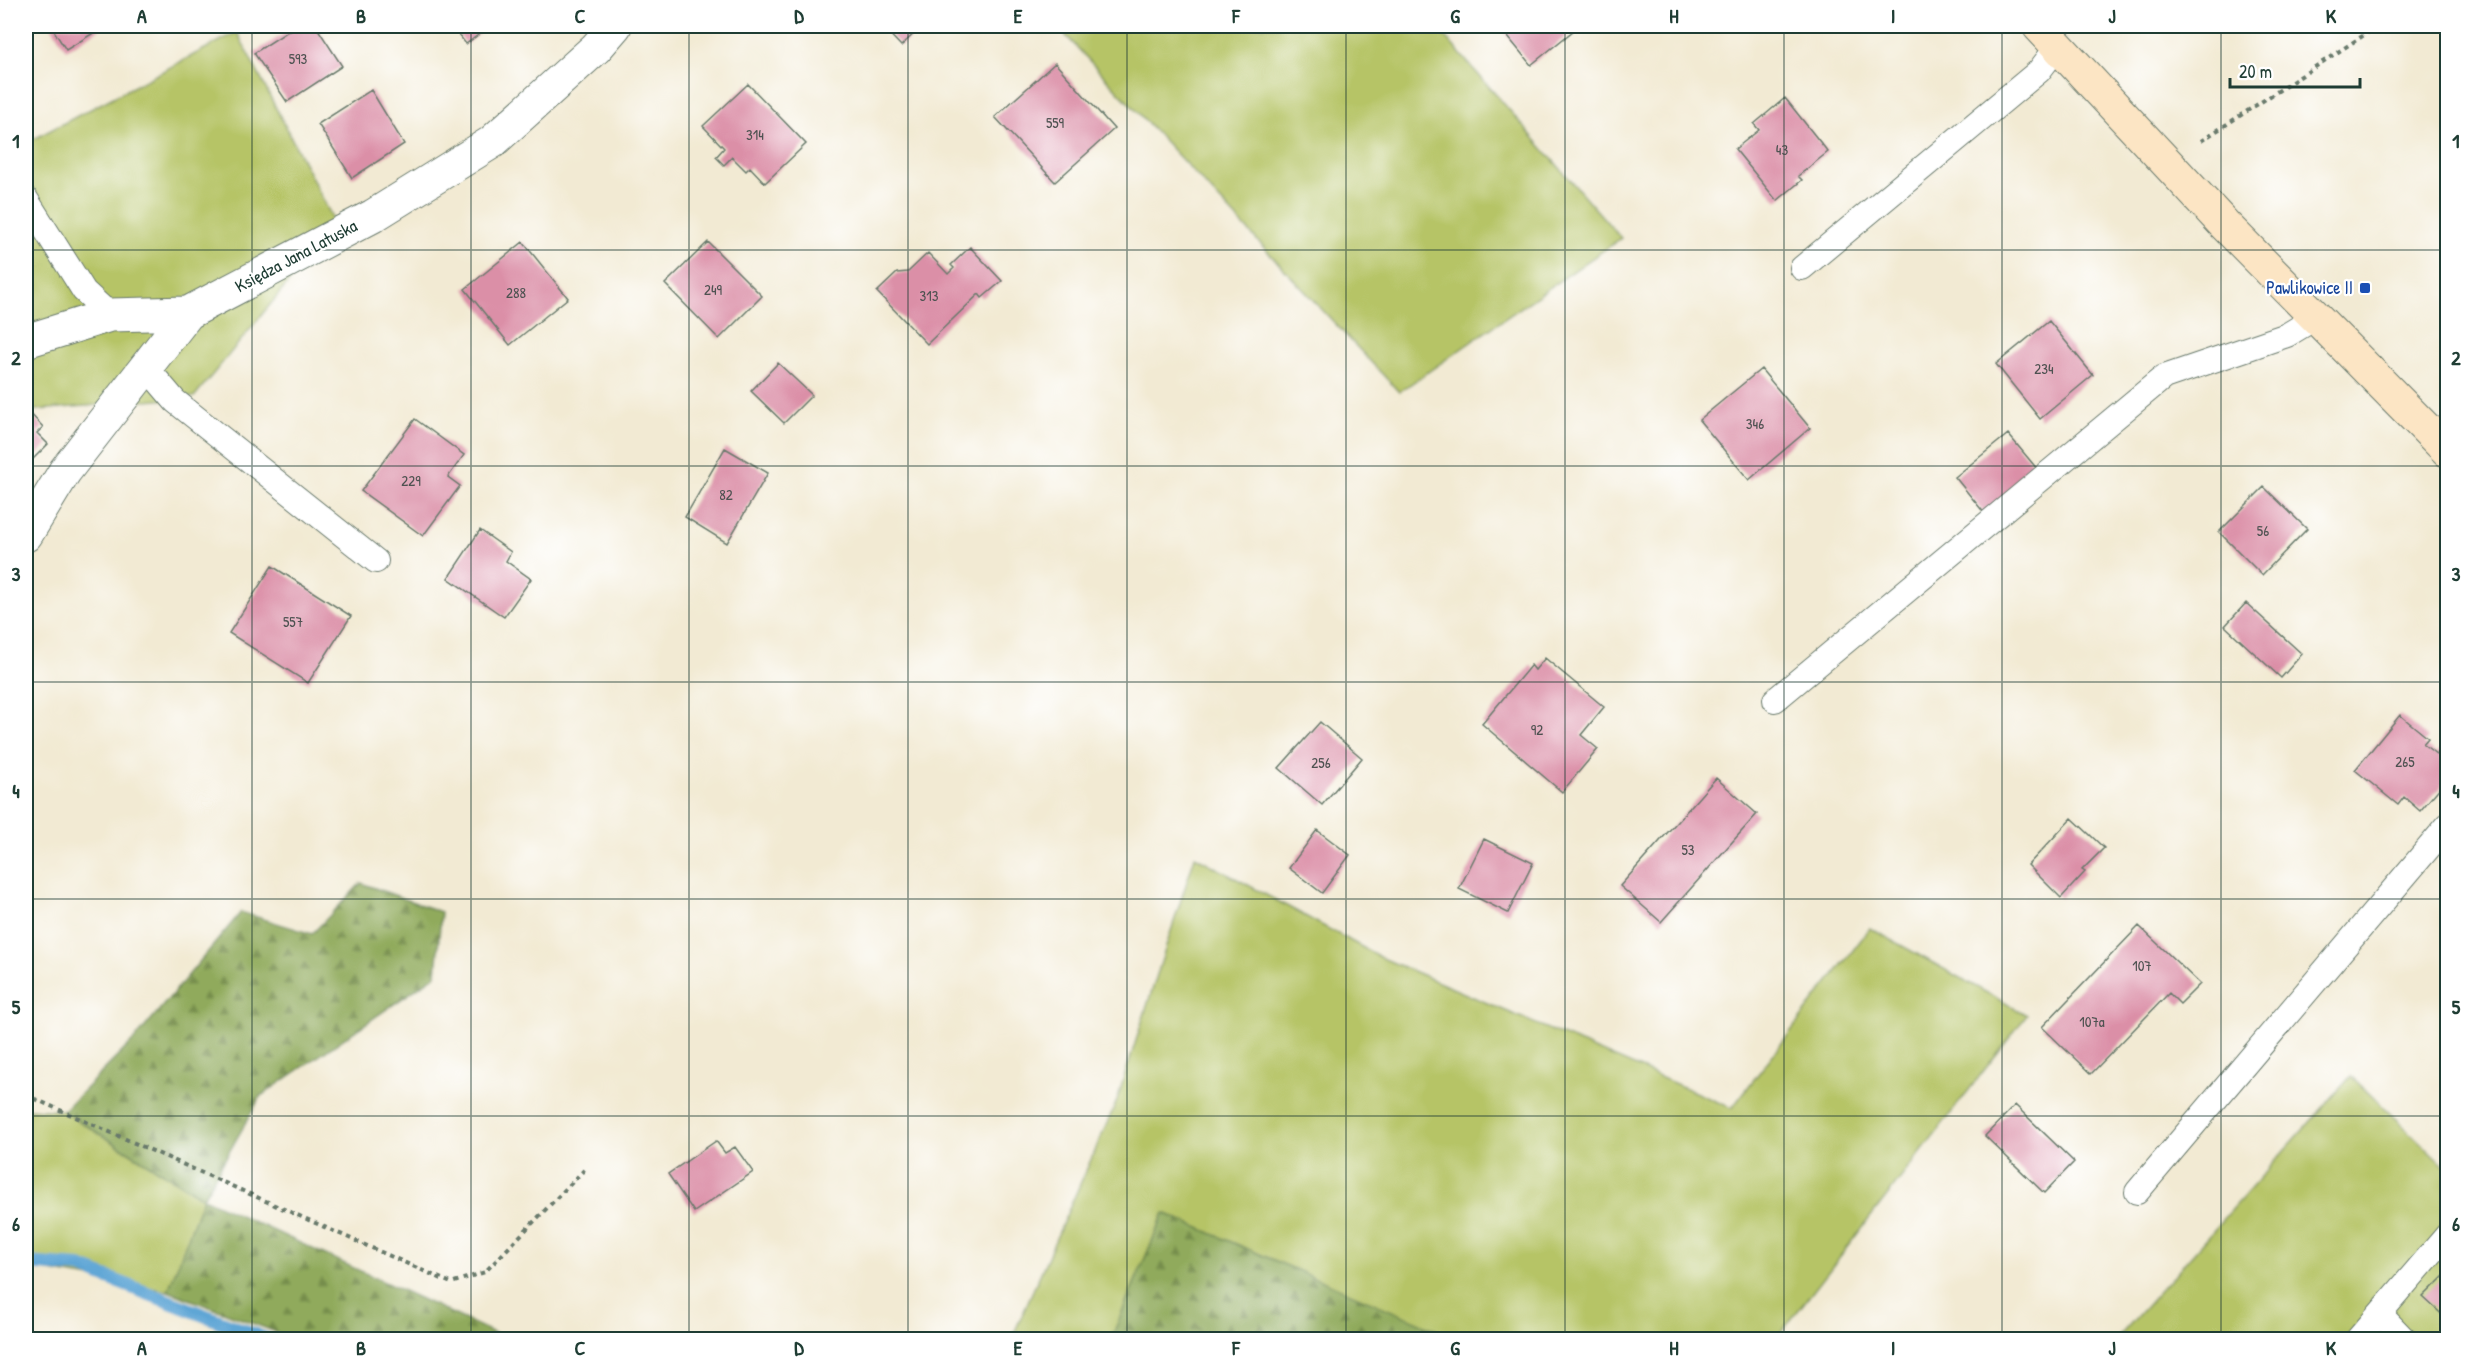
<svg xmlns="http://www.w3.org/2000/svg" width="2473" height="1365" font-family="'Patrick Hand',sans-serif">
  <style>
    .green { fill: #b6c466; stroke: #6a804d; stroke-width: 1.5 }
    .forest { fill: url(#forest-firs); stroke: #587448; stroke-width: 1.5 }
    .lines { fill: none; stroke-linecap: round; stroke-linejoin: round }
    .stream { stroke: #5fa6d5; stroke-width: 14 }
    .building { fill: #db8fa7 }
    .service-casing { stroke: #697a6c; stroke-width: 26 }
    .minor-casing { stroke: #697a6c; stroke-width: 35 }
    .secondary-casing { stroke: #697a6c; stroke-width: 35 }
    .path { stroke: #697a6c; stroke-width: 4; stroke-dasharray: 4.5 4.5; stroke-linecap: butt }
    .service { stroke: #fff; stroke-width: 24 }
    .minor { stroke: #fff; stroke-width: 33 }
    .secondary { stroke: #fce5c4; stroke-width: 33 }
    .grid { fill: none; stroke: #1f3d34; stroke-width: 1.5; stroke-opacity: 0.55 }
    .transit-dot { fill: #1a4fb4; stroke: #fff; stroke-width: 2 }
    .labels { text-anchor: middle; stroke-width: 4.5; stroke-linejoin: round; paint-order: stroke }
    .number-label { font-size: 15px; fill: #4e5251 }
    .street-label { font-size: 18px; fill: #1f3d34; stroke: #fff }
    .transit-label { font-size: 18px; fill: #164399; stroke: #fff; text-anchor: end }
    .neatline { fill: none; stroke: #1f3d34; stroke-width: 2 }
    .grid-label { font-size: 20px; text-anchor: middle; font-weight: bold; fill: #1f3d34 }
  </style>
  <defs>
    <pattern id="forest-firs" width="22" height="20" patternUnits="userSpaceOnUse" patternTransform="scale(1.5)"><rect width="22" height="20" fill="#90aa5b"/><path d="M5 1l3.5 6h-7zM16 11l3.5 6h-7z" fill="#758c4c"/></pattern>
  </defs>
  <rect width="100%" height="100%" fill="#fff"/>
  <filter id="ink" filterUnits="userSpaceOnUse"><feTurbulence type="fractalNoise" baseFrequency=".0167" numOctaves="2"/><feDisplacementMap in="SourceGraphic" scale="12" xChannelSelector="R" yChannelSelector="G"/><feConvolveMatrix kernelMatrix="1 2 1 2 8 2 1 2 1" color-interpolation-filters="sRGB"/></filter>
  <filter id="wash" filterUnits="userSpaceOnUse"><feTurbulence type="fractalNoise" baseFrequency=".008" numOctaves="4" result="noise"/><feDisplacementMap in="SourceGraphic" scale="24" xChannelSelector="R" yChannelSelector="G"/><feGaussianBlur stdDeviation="1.35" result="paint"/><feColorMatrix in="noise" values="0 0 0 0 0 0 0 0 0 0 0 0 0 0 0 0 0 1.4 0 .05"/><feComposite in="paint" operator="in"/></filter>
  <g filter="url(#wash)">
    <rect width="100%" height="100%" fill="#f2ead3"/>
    <!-- green -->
    <path class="green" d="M1057,26H1436L1621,238L1399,392Z
      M237,32L336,225L194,397L26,411V143Z
      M1195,856L1380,957L1732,1108L1870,928L2027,1015L1776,1339H1434L1438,1332L1164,1213L1111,1339L1011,1340L1116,1103Z
      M2351,1076L2447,1168V1339L2116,1340Z
      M26,1109L63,1111L203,1198L168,1291L26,1267Z"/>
    <!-- forest -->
    <path class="forest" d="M361,883L441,912L436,975L261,1096L203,1198L507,1339H294L168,1291L203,1198L63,1111L135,1039L241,912L312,934Z
      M1164,1213L1439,1331L1434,1340L1111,1339Z"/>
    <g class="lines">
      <!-- stream -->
      <path class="stream" d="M26,1263L80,1267L268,1340"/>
    </g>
    <g id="blocks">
      <!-- building -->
      <path class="building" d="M51,26H102L103,27L66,50Z
        M296,26H316L342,66L287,102L254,53Z
        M452,26H490L466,44Z
        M882,26H922L901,46Z
        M1499,26H1579L1531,65Z
        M1055,63L1114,129L1055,182L995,117Z
        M748,84L806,144L765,183L750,167L746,171L732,157L724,165L716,157L724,148L703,126Z
        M371,90L404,144L352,178L318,124Z
        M1785,98L1828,152L1798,176L1802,180L1777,201L1735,149L1759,130L1754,124Z
        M523,242L568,298L510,345L465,289Z
        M708,242L762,296L719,339L665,284Z
        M970,247L1002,281L982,298L979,294L927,344L877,292L897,273L908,272L928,253L948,274L954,268L951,265Z
        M2049,321L2093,375L2040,419L1996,364Z
        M778,363L812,395L784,423L751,391Z
        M1761,369L1810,428L1749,480L1699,420Z
        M26,409L43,427L37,433L48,444L26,466Z
        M415,419L464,455L448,477L460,486L423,536L361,491Z
        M2008,434L2038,470L1985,514L1955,477Z
        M725,448L768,473L727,543L685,517Z
        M2264,487L2307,529L2262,575L2219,532Z
        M480,530L511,552L506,561L531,579L504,617L448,578Z
        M272,566L351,616L308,683L229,633Z
        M2246,603L2302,654L2281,678L2225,626Z
        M1545,658L1604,707L1581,735L1598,749L1562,792L1482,724L1531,665L1535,670Z
        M2400,715L2428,738L2423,744L2436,754L2446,743L2448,744V778L2420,811L2404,797L2398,805L2355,770Z
        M1320,722L1362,758L1322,805L1279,768Z
        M1716,778L1757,814L1661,922L1620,886Z
        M2072,818L2104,848L2082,870L2085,872L2061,898L2028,865Z
        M1317,830L1350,855L1322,893L1289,868Z
        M1484,839L1533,863L1508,913L1459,889Z
        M2139,926L2200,984L2180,1004L2169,993L2091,1074L2042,1027Z
        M2015,1105L2074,1162L2044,1193L1985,1136Z
        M716,1141L725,1153L735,1147L753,1172L694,1212L668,1174Z
        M2448,1272V1320L2423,1297Z"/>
    </g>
  </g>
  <g filter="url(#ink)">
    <use href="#blocks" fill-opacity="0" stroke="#697a6c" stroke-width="1.5"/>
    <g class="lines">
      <defs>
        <path id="service" d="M26,199L84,291L110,315
          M1802,268L2039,71L2058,46
          M147,368L175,401L376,561
          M1775,700L2164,377L2287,335L2315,318
          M2137,1192L2448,825
          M2380,1314L2405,1340
          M2357,1340L2448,1234"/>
        <path id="minor" d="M26,341L110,315L188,313
          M26,535L65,471L188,313L373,216L492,142L596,48L615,26"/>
        <path id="secondary" d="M2039,26L2224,224L2448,451"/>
      </defs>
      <!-- service casing -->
      <use href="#service" class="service-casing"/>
      <!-- minor casing -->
      <use href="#minor" class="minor-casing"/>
      <!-- secondary casing -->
      <use href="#secondary" class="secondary-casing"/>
      <!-- path -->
      <path class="path" d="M2201,141L2378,26
        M26,1095L451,1283L485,1272L584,1170"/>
      <!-- service -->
      <use href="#service" class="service"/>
      <!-- minor -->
      <use href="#minor" class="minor"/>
      <!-- secondary -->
      <use href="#secondary" class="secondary"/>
    </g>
  </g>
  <!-- grid -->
  <path class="grid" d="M252,26V1340M471,26V1340M689,26V1340M908,26V1340M1127,26V1340M1346,26V1340M1565,26V1340M1784,26V1340M2002,26V1340M2221,26V1340M26,250H2448M26,466H2448M26,682H2448M26,899H2448M26,1116H2448"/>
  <!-- markers -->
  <rect class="transit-dot" x="2359" y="282" width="12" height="12" rx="3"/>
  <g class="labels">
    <!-- number labels -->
    <g class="number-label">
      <text x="298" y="64">593</text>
      <text x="1055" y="128">559</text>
      <text x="755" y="140">314</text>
      <text x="1782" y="155">43</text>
      <text x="713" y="295">249</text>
      <text x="516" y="298">288</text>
      <text x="929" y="301">313</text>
      <text x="2044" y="374">234</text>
      <text x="1755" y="429">346</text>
      <text x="411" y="486">229</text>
      <text x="726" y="500">82</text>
      <text x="2263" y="536">56</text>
      <text x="293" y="627">557</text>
      <text x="1537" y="735">92</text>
      <text x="2405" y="767">265</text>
      <text x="1321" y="768">256</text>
      <text x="1688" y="855">53</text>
      <text x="2142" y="971">107</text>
      <text x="2092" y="1027">107a</text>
    </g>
    <!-- street labels -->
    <g class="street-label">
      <text transform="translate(296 256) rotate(-28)" y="6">Księdza Jana Latuska</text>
    </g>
    <!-- transit labels -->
    <g class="transit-label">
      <text x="2353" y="294">Pawlikowice II</text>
    </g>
  </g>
  <!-- margin -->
  <rect width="2473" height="1365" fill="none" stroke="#fff" stroke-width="66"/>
  <!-- scale -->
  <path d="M2230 78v9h130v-9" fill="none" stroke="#1f3d34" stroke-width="3"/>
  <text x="2239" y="78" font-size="18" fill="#1f3d34" stroke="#ffffff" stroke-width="4.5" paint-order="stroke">20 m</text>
  <rect x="33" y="33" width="2407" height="1299" class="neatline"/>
  <g class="grid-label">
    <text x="142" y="23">A</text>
    <text x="361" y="23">B</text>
    <text x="580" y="23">C</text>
    <text x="799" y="23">D</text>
    <text x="1018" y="23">E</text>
    <text x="1236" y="23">F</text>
    <text x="1455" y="23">G</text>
    <text x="1674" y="23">H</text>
    <text x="1893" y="23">I</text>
    <text x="2112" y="23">J</text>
    <text x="2331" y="23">K</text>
    <text x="16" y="148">1</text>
    <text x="2456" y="148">1</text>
    <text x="16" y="365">2</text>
    <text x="2456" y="365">2</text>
    <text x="16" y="581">3</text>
    <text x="2456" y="581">3</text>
    <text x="16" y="798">4</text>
    <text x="2456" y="798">4</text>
    <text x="16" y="1014">5</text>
    <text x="2456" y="1014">5</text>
    <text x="16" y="1231">6</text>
    <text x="2456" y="1231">6</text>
    <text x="142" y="1355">A</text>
    <text x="361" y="1355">B</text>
    <text x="580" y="1355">C</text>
    <text x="799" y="1355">D</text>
    <text x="1018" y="1355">E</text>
    <text x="1236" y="1355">F</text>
    <text x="1455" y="1355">G</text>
    <text x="1674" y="1355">H</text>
    <text x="1893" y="1355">I</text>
    <text x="2112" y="1355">J</text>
    <text x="2331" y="1355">K</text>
  </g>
</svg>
